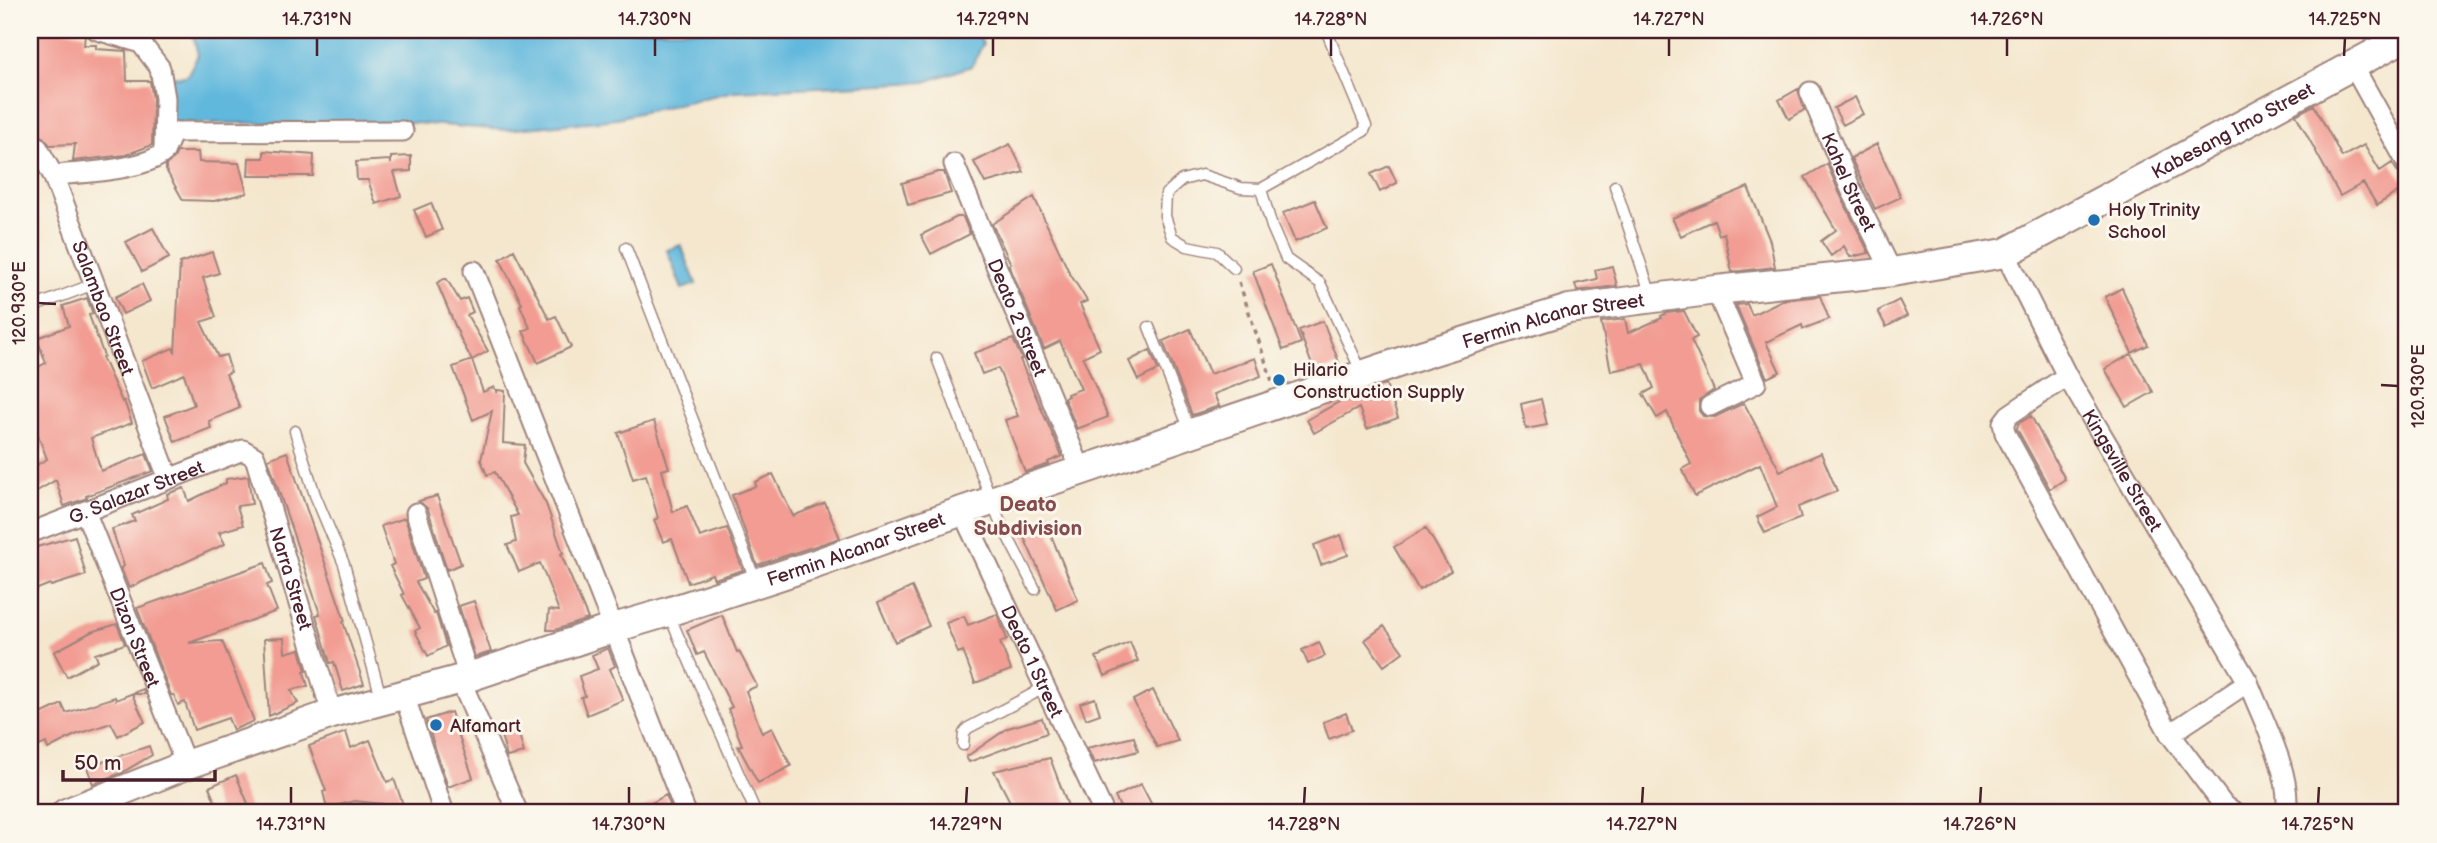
<svg xmlns="http://www.w3.org/2000/svg" width="2437" height="843" font-family="'Balsamiq Sans',sans-serif">
  <style>
    .water { fill: #60b8dd; stroke: #556c84; stroke-width: 2 }
    .building { fill: #f29c93 }
    .lines { fill: none; stroke-linecap: round; stroke-linejoin: round }
    .lane-casing { stroke: #9f837c; stroke-width: 13 }
    .street-casing { stroke: #9f837c; stroke-width: 23 }
    .secondary-casing { stroke: #9f837c; stroke-width: 32 }
    .path { stroke: #9f837c; stroke-width: 3.5; stroke-dasharray: 5 5; stroke-linecap: butt }
    .lane { stroke: #fff; stroke-width: 10 }
    .street { stroke: #fff; stroke-width: 19 }
    .secondary { stroke: #fff; stroke-width: 28 }
    .ticks { fill: none; stroke: #4a1f2b; stroke-width: 2.5 }
    .poi-dot { fill: #1f6fb2; stroke: #fbf7ec; stroke-width: 2.5 }
    .labels { text-anchor: middle; stroke-width: 6; stroke-linejoin: round; paint-order: stroke }
    .street-label { font-size: 19px; fill: #4a1f2b; stroke: #fbf7ec }
    .poi-label { font-size: 19px; fill: #4a1f2b; stroke: #fbf7ec; text-anchor: start }
    .neighbourhood-label { font-size: 21px; font-weight: bold; fill: #854b4f; stroke: #fbf7ec }
    .neatline { fill: none; stroke: #4a1f2b; stroke-width: 2.5 }
    .ticks-label { font-size: 18px; text-anchor: middle; fill: #4a1f2b }
  </style>
  <rect width="100%" height="100%" fill="#fbf7ec"/>
  <filter id="ink" filterUnits="userSpaceOnUse"><feTurbulence type="fractalNoise" baseFrequency=".0143" numOctaves="2"/><feDisplacementMap in="SourceGraphic" scale="14" xChannelSelector="R" yChannelSelector="G"/><feConvolveMatrix kernelMatrix="1 2 1 2 8 2 1 2 1" color-interpolation-filters="sRGB"/></filter>
  <filter id="wash" filterUnits="userSpaceOnUse"><feTurbulence type="fractalNoise" baseFrequency=".00686" numOctaves="4" result="noise"/><feDisplacementMap in="SourceGraphic" scale="28" xChannelSelector="R" yChannelSelector="G"/><feGaussianBlur stdDeviation="1.57" result="paint"/><feColorMatrix in="noise" values="0 0 0 0 0 0 0 0 0 0 0 0 0 0 0 0 0 1.4 0 .05"/><feComposite in="paint" operator="in"/></filter>
  <g filter="url(#wash)">
    <rect width="100%" height="100%" fill="#f4e7ce"/>
    <!-- water -->
    <path class="water" d="M192,30H976L983,44L972,66L925,82L734,91L608,120L505,130L415,123H170L166,77L187,76L198,55Z
      M681,245L696,284L682,289L667,250Z"/>
    <g id="blocks">
      <!-- building -->
      <path class="building" d="M30,30H64L85,34L84,45H96V49L126,51L127,81H150L153,99L152,145L125,155L73,161L75,144L50,145L43,137L30,132V97L35,64L30,63Z
        M1798,89L1804,110L1789,119L1779,100Z
        M1855,97L1863,114L1843,125L1834,108Z
        M2314,105L2342,157L2364,145L2380,171L2392,163L2407,186L2377,205L2363,183L2340,196L2296,115Z
        M1010,144L1024,172L985,183L974,162Z
        M1877,144L1901,197L1875,209L1851,158Z
        M264,151L314,155L313,176H248L249,158H264Z
        M177,152H198L199,162L239,163L247,193L214,201L183,200L166,170V165L174,158Z
        M411,156V171L394,172L401,196L376,204L368,180H357L356,162L390,160L391,164V157Z
        M1827,164L1839,192L1869,253L1850,257L1844,246L1831,256L1821,241L1836,230L1805,177Z
        M1389,166L1397,183L1380,192L1371,174Z
        M938,172H944L951,193L908,205L902,183Z
        M1748,187L1770,241L1775,267L1732,272L1724,233L1719,235L1714,220L1681,236L1672,218Z
        M1034,197L1069,272L1087,301L1080,304L1100,349L1083,357L1108,417L1077,429L1064,398L1068,396L1067,394L1081,389L1060,341L1044,349L1009,265L1011,264L992,224Z
        M1315,200L1327,228L1295,242L1283,213Z
        M431,203L442,230L426,237L414,210Z
        M957,217H963L970,234L931,254L921,235Z
        M153,228L169,258L142,272L126,242Z
        M514,250L549,319L556,316L571,347L538,363L523,331L530,328L520,305L522,304L500,259Z
        M212,252L219,273L203,278L216,317L201,322L218,357L226,355L231,372L226,374L240,408L209,421L211,428L175,442L165,416L194,405L184,374L152,388L142,361L173,348L175,353L180,263Z
        M1271,264L1301,343L1283,350L1253,271Z
        M1612,266L1617,286L1577,291L1575,284L1597,279L1595,270Z
        M446,278L460,301L467,298L473,312L467,315L488,351L472,360L462,342L437,283Z
        M142,284L150,301L123,314L115,297Z
        M2122,288L2148,345L2132,353L2105,297Z
        M1820,296L1829,319L1803,329L1802,325L1766,342L1780,372L1767,378L1736,305L1747,304L1752,315L1782,300Z
        M87,298L93,314L89,315L104,356L102,357L122,402L124,401L132,423L91,438L101,471L146,454L153,471L86,496L87,498L64,506L56,480L30,495V469L47,459L30,414V371L46,363L37,338L69,326L63,306Z
        M1899,300L1907,316L1886,327L1878,311Z
        M1684,311L1697,337L1691,340L1714,390L1699,400V411L1703,416L1715,417L1744,403L1780,471L1821,453L1837,491L1798,507L1801,518L1765,533L1757,517L1777,507L1760,464L1695,496L1682,469L1691,464L1667,412L1657,418L1643,394L1654,388L1644,364L1611,371L1601,322L1625,319L1628,333L1662,318L1661,316L1667,313Z
        M1323,321L1340,365L1315,373L1299,330Z
        M1190,329L1210,374L1255,358L1261,376L1214,394L1219,406L1192,415L1163,341Z
        M1013,339L1022,359L1020,360L1062,456L1048,462L1049,464L1025,472L1005,420L1018,416L998,368L982,374L974,353Z
        M1150,350L1158,370L1138,380L1129,361Z
        M2131,354L2153,392L2127,407L2105,369Z
        M472,360L483,392L494,387L497,392V390L505,391L503,443L525,445L523,463L546,504L563,553L561,554L588,619L555,630H547L549,610L559,611L540,563L519,572L507,545L516,542L511,517L518,515L495,472L487,475L481,460L492,411L473,420L453,367Z
        M1386,384L1398,418L1367,429L1359,408L1314,433L1307,420L1346,398Z
        M1541,399L1547,425L1526,429L1521,404Z
        M2031,416L2065,479L2050,489L2017,429L2018,424Z
        M654,421L669,468L662,470L673,512L687,506L700,537L727,528L743,570L714,579L712,574L688,583L672,539L663,542L654,520L658,518L646,475L633,479L618,433Z
        M287,452L345,621L343,622L364,684L343,691L334,662L330,663L316,615L320,614L268,459Z
        M773,474L793,516L825,503L840,538L757,565L732,495L756,486L755,482Z
        M248,476L252,504L237,506L243,525L219,532L225,544L129,588L121,568L124,566L112,529L135,521L132,515L168,499L167,494L184,488L189,501L226,483V479Z
        M437,496L461,564L447,570L428,509L419,501Z
        M405,518L424,579L416,582L434,614L436,613L446,646L428,656L415,631L420,628L402,595L404,594L390,566L394,564L381,526Z
        M1045,521L1078,600L1057,610L1021,531Z
        M1426,528L1451,571L1419,590L1394,547Z
        M1341,535L1348,555L1321,565L1314,545Z
        M75,536L86,575L51,586L50,584L30,592V549Z
        M265,563L272,583L267,585L277,611L189,643L222,641L254,721L233,730L228,718L194,730L185,702L178,705L174,695H171L137,608Z
        M912,587L929,626L895,642L878,603Z
        M474,601L491,652L475,657L459,606Z
        M997,614L1007,639L1000,642L1011,670L975,683L963,651L958,653L946,623L964,616L968,625Z
        M722,615L737,652L739,651L757,686L746,691L762,733L772,728L791,766L758,783L738,746L742,745L728,709L732,707L704,652L697,655L687,630Z
        M117,624L125,644L95,654L98,660L67,677L54,652L91,632Z
        M1384,626L1403,652L1384,666L1365,640Z
        M284,638L285,653L300,649L306,671L304,672L308,686L291,690L298,703L269,716L264,639Z
        M1130,642L1138,661L1105,676L1096,657Z
        M1319,642L1325,656L1308,664L1302,650Z
        M608,648L615,666L610,669L623,700L587,715L581,697L585,696L579,676L598,669L592,655Z
        M143,689L145,694H132L145,722L118,736L111,723L75,735L48,749L46,743L30,750V719L62,704L66,713L115,697L116,700Z
        M1153,690L1178,741L1157,747L1133,700Z
        M1095,698L1100,714L1086,719L1080,703Z
        M451,712L473,778L448,787L426,720Z
        M1346,713L1352,730L1329,739L1323,722Z
        M1042,718L1047,733L969,762L966,757L1008,728Z
        M516,723L524,753L507,757L499,728Z
        M346,732L351,748L370,740L387,782L394,779L406,813H386L383,804L354,801L327,808L323,792L326,791L309,746Z
        M1134,737L1138,751L1094,763L1087,748Z
        M149,746L152,755L121,773L93,784L87,767Z
        M1050,758L1068,806L1060,813H1016L994,771Z
        M236,775L252,813H220L209,787Z
        M1141,784L1156,813H1123L1115,797Z
        M666,795L673,813H634Z"/>
    </g>
  </g>
  <g filter="url(#ink)">
    <use href="#blocks" fill-opacity="0" stroke="#9f837c" stroke-width="2"/>
    <g class="lines">
      <defs>
        <path id="lane" d="M1615,186L1651,295
          M1261,189L1272,227L1286,259L1320,283L1362,373
          M626,248L756,582
          M1234,268L1217,252L1187,246L1172,237L1165,216L1166,194L1182,180L1202,175L1241,188L1261,189L1364,131L1366,126L1326,30
          M30,308L94,284
          M1149,327L1191,433
          M937,358L999,520L1035,589
          M295,431L315,495L344,564L381,697
          M669,615L756,813
          M963,745L964,733L968,728L1033,694L1044,685"/>
        <g id="street">
          <path d="M97,30L138,42"/>
          <path d="M2352,64L2407,163"/>
          <path id="s1" d="M1810,92L1850,187L1892,272"/>
          <path id="s2" d="M30,144L38,148L53,175L168,477"/>
          <path d="M164,152L172,134L177,132L403,131"/>
          <path id="s3" d="M954,164L1081,470"/>
          <path d="M53,175C79,173 146,170 164,152L165,98L160,68L131,30"/>
          <path id="s4" d="M2005,253L2067,376L2248,682L2170,734"/>
          <path d="M474,271L686,813"/>
          <path d="M2067,376L2009,415L2003,423L2005,433L2170,734L2224,806L2234,813"/>
          <path d="M1710,406L1756,383L1716,290"/>
          <path id="s5" d="M85,511L186,765"/>
          <path id="s6" d="M962,511L1104,813"/>
          <path d="M416,513L469,677"/>
          <path id="s7" d="M30,533L243,450L255,457L332,714"/>
          <path d="M460,679L518,813"/>
          <path d="M2248,682C2262,719 2293,775 2286,813"/>
          <path d="M404,695L444,813"/>
        </g>
        <g id="secondary">
          <path id="s8" d="M66,813L186,765L332,714L469,677L614,628L668,612L818,563L962,511L1424,354L1569,309L1716,290L1892,272L2005,253L2407,36"/>
        </g>
      </defs>
      <!-- lane casing -->
      <use href="#lane" class="lane-casing"/>
      <!-- street casing -->
      <use href="#street" class="street-casing"/>
      <!-- secondary casing -->
      <use href="#secondary" class="secondary-casing"/>
      <!-- path -->
      <path class="path" d="M1239,282L1272,381"/>
      <!-- lane -->
      <use href="#lane" class="lane"/>
      <!-- street -->
      <use href="#street" class="street"/>
      <!-- secondary -->
      <use href="#secondary" class="secondary"/>
    </g>
  </g>
  <!-- ticks -->
  <path class="ticks" d="M317,56V38M655,56V38M993,56V38M1331,56V38M1669,56V38M2007,56V38M2344,56L2345,38M38,303L56,304M2381,385L2398,386M291,804V787M629,804V787M966,804L967,787M1304,804L1305,787M1642,804L1643,787M1980,804L1981,787M2318,804L2319,787"/>
  <!-- markers -->
  <g class="poi-dot">
    <circle cx="2094" cy="220" r="7"/>
    <circle cx="1279" cy="380" r="7"/>
    <circle cx="436" cy="725" r="7"/>
  </g>
  <g class="labels">
    <!-- street labels -->
    <g class="street-label">
      <text dy="7" stroke="none"><textPath href="#s8" startOffset="2284">Kabesang Imo Street</textPath></text>
      <text dy="7" stroke="none"><textPath href="#s1" startOffset="98">Kahel Street</textPath></text>
      <text dy="7" stroke="none"><textPath href="#s2" startOffset="182">Salambao Street</textPath></text>
      <text dy="7" stroke="none"><textPath href="#s3" startOffset="166">Deato 2 Street</textPath></text>
      <text dy="7" stroke="none"><textPath href="#s8" startOffset="1568">Fermin Alcanar Street</textPath></text>
      <text dy="7" stroke="none"><textPath href="#s4" startOffset="247">Kingsville Street</textPath></text>
      <text dy="7" stroke="none"><textPath href="#s7" startOffset="114">G. Salazar Street</textPath></text>
      <text dy="7" stroke="none"><textPath href="#s8" startOffset="833">Fermin Alcanar Street</textPath></text>
      <text dy="7" stroke="none"><textPath href="#s7" startOffset="369">Narra Street</textPath></text>
      <text dy="7" stroke="none"><textPath href="#s5" startOffset="136">Dizon Street</textPath></text>
      <text dy="7" stroke="none"><textPath href="#s6" startOffset="166">Deato 1 Street</textPath></text>
    </g>
    <!-- poi labels -->
    <g class="poi-label">
      <text x="2108" y="216">Holy Trinity<tspan x="2108" dy="22">School</tspan></text>
      <text x="1293" y="376">Hilario<tspan x="1293" dy="22">Construction Supply</tspan></text>
      <text x="450" y="732">Alfamart</text>
    </g>
    <!-- neighbourhood labels -->
    <g class="neighbourhood-label">
      <text x="1028" y="511">Deato<tspan x="1028" dy="24">Subdivision</tspan></text>
    </g>
  </g>
  <!-- margin -->
  <rect width="2437" height="843" fill="none" stroke="#fbf7ec" stroke-width="77"/>
  <!-- scale -->
  <path d="M63 770v10h152v-10" fill="none" stroke="#4a1f2b" stroke-width="3.5"/>
  <text x="74" y="770" font-size="21" fill="#4a1f2b" stroke="#fbf7ec" stroke-width="5" paint-order="stroke">50 m</text>
  <rect x="38" y="38" width="2360" height="766" class="neatline"/>
  <g class="ticks-label">
    <text x="317" y="25">14.731°N</text>
    <text x="655" y="25">14.730°N</text>
    <text x="993" y="25">14.729°N</text>
    <text x="1331" y="25">14.728°N</text>
    <text x="1669" y="25">14.727°N</text>
    <text x="2007" y="25">14.726°N</text>
    <text x="2345" y="25">14.725°N</text>
    <text transform="translate(19 303) rotate(-90)" y="6">120.930°E</text>
    <text transform="translate(2418 386) rotate(-90)" y="6">120.930°E</text>
    <text x="291" y="830">14.731°N</text>
    <text x="629" y="830">14.730°N</text>
    <text x="966" y="830">14.729°N</text>
    <text x="1304" y="830">14.728°N</text>
    <text x="1642" y="830">14.727°N</text>
    <text x="1980" y="830">14.726°N</text>
    <text x="2318" y="830">14.725°N</text>
  </g>
</svg>
